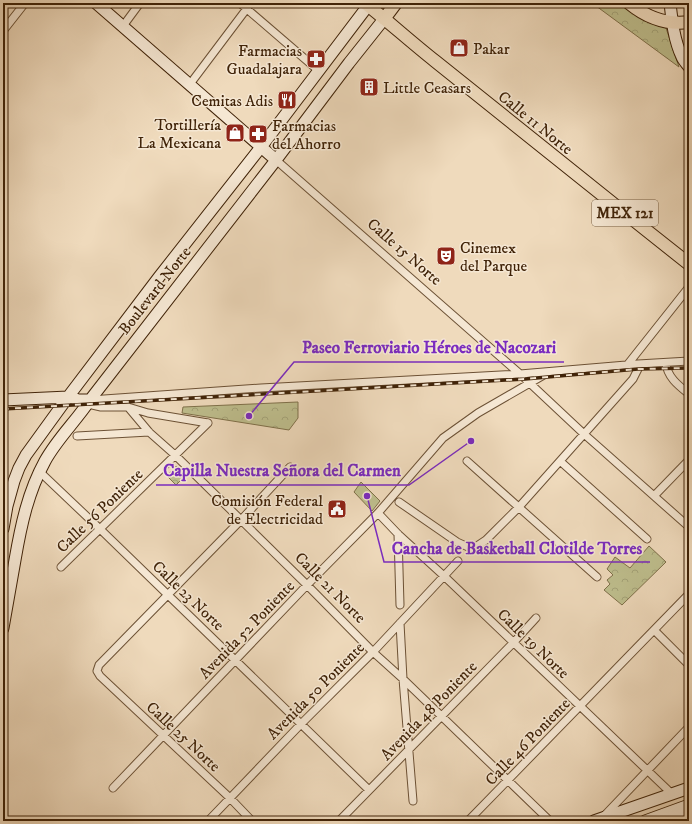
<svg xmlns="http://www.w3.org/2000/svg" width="692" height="824" font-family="'IM FELL DW Pica',serif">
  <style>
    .forest { fill: url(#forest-crowns); stroke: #7f704a }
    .pitch { fill: #bebe8d; stroke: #7f704a }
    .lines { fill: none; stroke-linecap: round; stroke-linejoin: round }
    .street-casing { stroke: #6c5135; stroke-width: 9 }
    .secondary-casing { stroke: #402308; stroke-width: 13 }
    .primary-casing { stroke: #402308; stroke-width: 14 }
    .street { stroke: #f5e7d3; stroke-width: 7 }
    .secondary { stroke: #f5e7d3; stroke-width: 11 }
    .primary { stroke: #efdabc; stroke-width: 12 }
    .rail-casing { stroke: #402308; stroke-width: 3.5 }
    .rail { stroke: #f5e7d3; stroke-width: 2; stroke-dasharray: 6; stroke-linecap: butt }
    .labels { text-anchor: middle; stroke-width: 3; stroke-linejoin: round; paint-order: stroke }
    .shield { fill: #f5e7d3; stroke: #765e45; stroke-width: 1 }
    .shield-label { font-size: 15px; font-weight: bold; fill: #402308 }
    .poi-label { font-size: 16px; fill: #402308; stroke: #f5e7d3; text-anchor: start }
    .street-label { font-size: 16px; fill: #402308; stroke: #f5e7d3 }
    .leader { fill: none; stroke: #7b2cbf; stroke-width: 1.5 }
    .callout-dot { fill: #7b2cbf; stroke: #f5e7d3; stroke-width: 1.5 }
    .callout-label { font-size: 17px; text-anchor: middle; font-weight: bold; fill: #7b2cbf; stroke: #f5e7d3; stroke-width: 3; stroke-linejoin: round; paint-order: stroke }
  </style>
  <defs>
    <pattern id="forest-crowns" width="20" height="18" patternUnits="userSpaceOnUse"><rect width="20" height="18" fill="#bebe8d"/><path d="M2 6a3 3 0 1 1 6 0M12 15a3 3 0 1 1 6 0" fill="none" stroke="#a4a378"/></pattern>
  </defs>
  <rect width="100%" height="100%" fill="#efdabc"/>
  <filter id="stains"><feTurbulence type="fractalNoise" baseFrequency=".005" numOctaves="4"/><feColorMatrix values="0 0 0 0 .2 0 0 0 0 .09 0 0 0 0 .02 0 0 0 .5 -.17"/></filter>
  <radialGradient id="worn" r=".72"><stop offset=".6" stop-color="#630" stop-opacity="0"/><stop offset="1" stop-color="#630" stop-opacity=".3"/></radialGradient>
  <!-- forest -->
  <path class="forest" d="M592,3H623L634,11L654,24L666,28L679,67Z
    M298,402V418L289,430L182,413L183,407Z
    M176,466L186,475L176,485L167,476Z
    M649,546L666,562L622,605L604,590L610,584L607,580L613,575L607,569L615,557L630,568Z"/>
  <!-- pitch -->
  <path class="pitch" d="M361,482L380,501L372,511L354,492Z"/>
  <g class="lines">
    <defs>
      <path id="street" d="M240,3L319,71
        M123,26L140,3
        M3,31L25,3
        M190,84L251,3
        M276,160L520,374L584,434L689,527
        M666,363C667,377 679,386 689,394
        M628,364L689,287
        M90,400L261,388L520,374L638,364L689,361
        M88,404L101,407H128L148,413L208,423
        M128,407L149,432L175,455L307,585L373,652L403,679L550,821
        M77,436L149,432
        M467,461L597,577
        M560,461L647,539
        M40,472L100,529L369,790
        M654,496L689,460
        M399,502L457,542L468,547L474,548L486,540L519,507L633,379L638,369V364
        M378,513L398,534L444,576L671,793
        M398,534L400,605
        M61,567L208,423
        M400,623L403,679L413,801
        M654,630L689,665
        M113,788L307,585L378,513L443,438L478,413L549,372
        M603,817L689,727
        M208,821L301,724L373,652L458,561
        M252,821L230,798L100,676L97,671L99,665L241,520L290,467
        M339,821L514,642L536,618
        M468,821L689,594
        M668,821L689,814"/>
      <path id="secondary" d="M96,3L276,160
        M670,3C672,21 674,40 682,57C683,60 687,64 689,67
        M3,400L68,397L79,400H90
        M3,529L7,506L14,481L19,468L26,455L68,397L159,277L261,147L370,3
        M3,628C7,605 11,582 15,560C21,525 28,492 45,461C57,439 76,421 90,400L276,160L349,63L384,19
        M594,821L689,788
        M645,821L689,805"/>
      <path id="primary" d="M365,3C389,22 411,42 435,61C520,129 604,197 689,264
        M629,3C646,17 666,25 689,22
        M384,19L396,3"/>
    </defs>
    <!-- street casing -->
    <use href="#street" class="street-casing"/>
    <!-- secondary casing -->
    <use href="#secondary" class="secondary-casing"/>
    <!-- primary casing -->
    <use href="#primary" class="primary-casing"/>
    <!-- street -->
    <use href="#street" class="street"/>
    <!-- secondary -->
    <use href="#secondary" class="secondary"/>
    <!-- primary -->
    <use href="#primary" class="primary"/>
    <defs>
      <path id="rail" d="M3,409L525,379L638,369L689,368"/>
    </defs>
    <!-- rail casing -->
    <use href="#rail" class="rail-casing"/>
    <!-- rail -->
    <use href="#rail" class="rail"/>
  </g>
  <!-- icons -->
  <defs>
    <symbol id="shop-square" viewBox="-11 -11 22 22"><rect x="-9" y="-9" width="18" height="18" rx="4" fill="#8f2418" stroke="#f5e7d3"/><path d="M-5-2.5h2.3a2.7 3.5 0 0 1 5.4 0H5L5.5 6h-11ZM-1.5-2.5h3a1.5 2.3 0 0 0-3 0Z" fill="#fff"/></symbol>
    <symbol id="pharmacy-square" viewBox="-11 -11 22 22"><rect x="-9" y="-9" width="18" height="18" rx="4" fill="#8f2418" stroke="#f5e7d3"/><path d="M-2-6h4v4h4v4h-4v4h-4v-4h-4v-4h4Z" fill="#fff"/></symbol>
    <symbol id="building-square" viewBox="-11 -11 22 22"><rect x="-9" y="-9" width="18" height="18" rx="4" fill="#8f2418" stroke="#f5e7d3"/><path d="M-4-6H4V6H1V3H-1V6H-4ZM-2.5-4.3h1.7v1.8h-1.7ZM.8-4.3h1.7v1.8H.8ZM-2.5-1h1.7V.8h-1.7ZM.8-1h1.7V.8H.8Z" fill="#fff"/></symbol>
    <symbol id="restaurant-square" viewBox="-11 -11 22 22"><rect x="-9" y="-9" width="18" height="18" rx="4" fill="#8f2418" stroke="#f5e7d3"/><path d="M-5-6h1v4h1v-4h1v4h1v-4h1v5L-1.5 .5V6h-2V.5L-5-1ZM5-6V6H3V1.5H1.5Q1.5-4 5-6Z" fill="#fff"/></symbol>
    <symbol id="theatre-square" viewBox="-11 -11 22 22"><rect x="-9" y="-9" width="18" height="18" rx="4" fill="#8f2418" stroke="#f5e7d3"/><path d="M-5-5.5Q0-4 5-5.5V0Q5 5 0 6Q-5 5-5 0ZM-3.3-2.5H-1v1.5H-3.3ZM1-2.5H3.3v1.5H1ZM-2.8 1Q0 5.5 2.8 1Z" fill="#fff"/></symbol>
    <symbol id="civic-square" viewBox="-11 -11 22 22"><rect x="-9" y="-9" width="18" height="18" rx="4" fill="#8f2418" stroke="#f5e7d3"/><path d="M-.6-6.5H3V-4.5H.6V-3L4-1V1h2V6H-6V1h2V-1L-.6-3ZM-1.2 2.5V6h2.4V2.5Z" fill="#fff"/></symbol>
  </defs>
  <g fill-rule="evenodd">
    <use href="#shop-square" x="448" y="37" width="22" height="22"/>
    <use href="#pharmacy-square" x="305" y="48" width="22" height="22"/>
    <use href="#building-square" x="358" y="76" width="22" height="22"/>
    <use href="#restaurant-square" x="276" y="89" width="22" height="22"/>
    <use href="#shop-square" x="224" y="122" width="22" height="22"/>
    <use href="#pharmacy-square" x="247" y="123" width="22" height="22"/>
    <use href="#theatre-square" x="435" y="245" width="22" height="22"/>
    <use href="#civic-square" x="326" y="498" width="22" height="22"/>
  </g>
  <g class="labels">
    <!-- shield labels -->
    <rect class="shield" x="592" y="200" width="66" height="26" rx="3"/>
    <g class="shield-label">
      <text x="625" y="218">MEX 121</text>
    </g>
    <!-- poi labels -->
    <g class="poi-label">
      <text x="473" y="54">Pakar</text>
      <text x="302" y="56" text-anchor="end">Farmacias<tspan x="302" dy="18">Guadalajara</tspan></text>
      <text x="383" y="93">Little Ceasars</text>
      <text x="273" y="106" text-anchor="end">Cemitas Adis</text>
      <text x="221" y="130" text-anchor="end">Tortillería<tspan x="221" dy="18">La Mexicana</tspan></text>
      <text x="272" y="131">Farmacias<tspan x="272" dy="18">del Ahorro</tspan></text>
      <text x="460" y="253">Cinemex<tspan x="460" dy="18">del Parque</tspan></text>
      <text x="323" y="506" text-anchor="end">Comisión Federal<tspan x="323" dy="18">de Electricidad</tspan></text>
    </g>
    <!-- street labels -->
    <g class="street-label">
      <text transform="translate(536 122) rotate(39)" y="6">Calle 11 Norte</text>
      <text transform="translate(405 251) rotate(41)" y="6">Calle 15 Norte</text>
      <text transform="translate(154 290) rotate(-52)" y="6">Boulevard Norte</text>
      <text transform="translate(99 510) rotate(-44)" y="6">Calle 56 Poniente</text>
      <text transform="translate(331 587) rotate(45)" y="6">Calle 21 Norte</text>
      <text transform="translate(189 595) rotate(44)" y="6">Calle 23 Norte</text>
      <text transform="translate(246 629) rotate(-46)" y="6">Avenida 52 Poniente</text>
      <text transform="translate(534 643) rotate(44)" y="6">Calle 19 Norte</text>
      <text transform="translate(315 690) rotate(-45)" y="6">Avenida 50 Poniente</text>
      <text transform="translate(428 710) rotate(-46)" y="6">Avenida 48 Poniente</text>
      <text transform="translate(184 736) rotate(43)" y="6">Calle 25 Norte</text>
      <text transform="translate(527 741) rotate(-46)" y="6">Calle 46 Poniente</text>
    </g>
  </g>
  <!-- callouts -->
  <path class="leader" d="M249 416L294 362H564M471 441L409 485H156M367 496L384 562H650"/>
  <g class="callout-dot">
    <circle cx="249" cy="416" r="4"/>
    <circle cx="471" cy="441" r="4"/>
    <circle cx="367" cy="496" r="4"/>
  </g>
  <g class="callout-label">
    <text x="429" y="353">Paseo Ferroviario Héroes de Nacozari</text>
    <text x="282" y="476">Capilla Nuestra Señora del Carmen</text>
    <text x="517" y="554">Cancha de Basketball Clotilde Torres</text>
  </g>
  <!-- margin -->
  <rect width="692" height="824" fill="none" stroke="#efdabc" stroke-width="16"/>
  <rect x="4" y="4" width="684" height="816" fill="none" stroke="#402308" stroke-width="2"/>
  <rect x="8" y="8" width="676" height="808" fill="none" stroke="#402308"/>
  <rect width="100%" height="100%" filter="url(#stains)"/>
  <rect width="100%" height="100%" fill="url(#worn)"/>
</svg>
